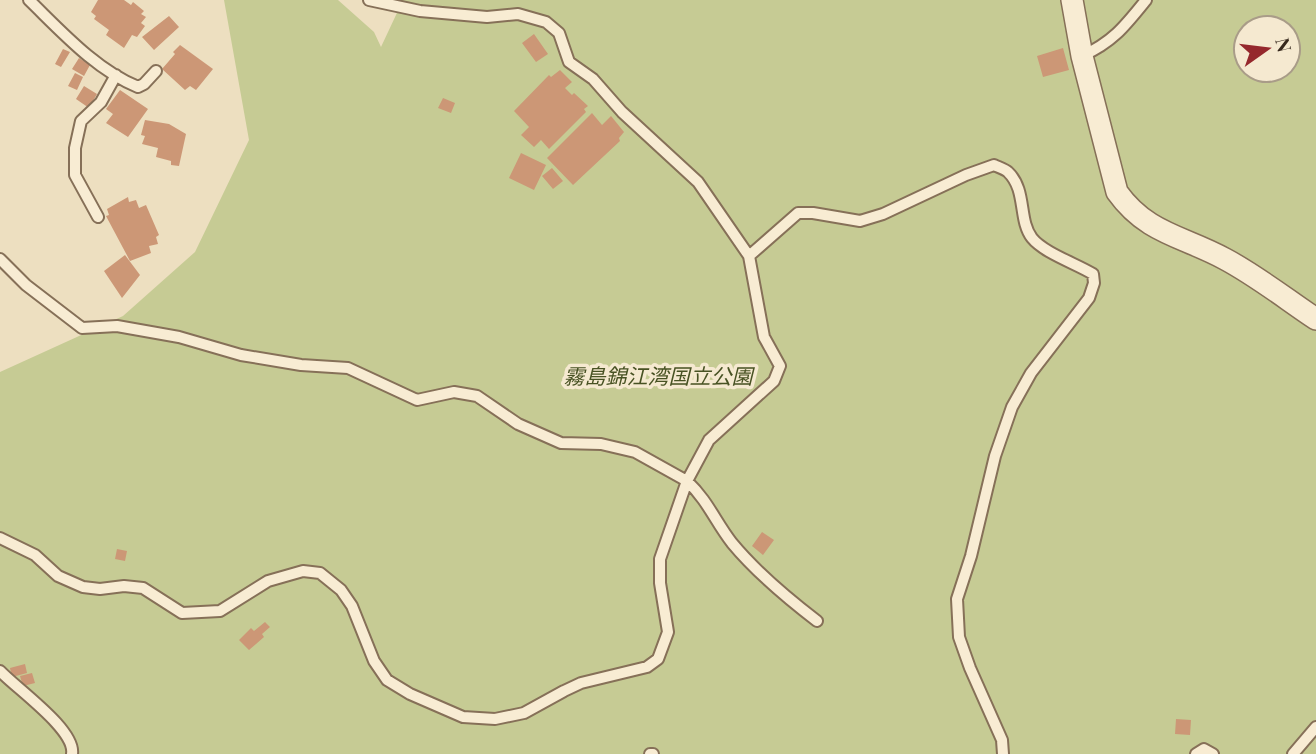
<svg xmlns="http://www.w3.org/2000/svg" width="1316" height="754" font-family="'Playfair Display','Noto Sans JP',serif">
  <style>
    .green { fill: #c6cb94; fill-rule: evenodd }
    .building { fill: #cc9776 }
    .lines { fill: none; stroke-linecap: round; stroke-linejoin: round }
    .lane-casing { stroke: #867058; stroke-width: 14 }
    .street-casing { stroke: #867058; stroke-width: 24 }
    .lane { stroke: #f8ecd3; stroke-width: 10 }
    .street { stroke: #f8ecd3; stroke-width: 21 }
    .labels { text-anchor: middle; stroke-width: 7; stroke-linejoin: round; paint-order: stroke }
    .park-label { font-size: 21px; font-style: italic; fill: #485223; stroke: #f5e9d0 }
  </style>
  <rect width="100%" height="100%" fill="#eddfc0"/>
  <!-- green -->
  <path class="green" d="M224,0H338L374,32L381,47L403,0H1316V754H0V372L123,316L195,252L249,140ZM1246,28H1288V70H1246Z"/>
  <!-- building -->
  <path class="building" d="M98,0H124L131,5L133,2L144,11L141,14L146,17L141,23L145,26L137,37L132,35L124,48L106,35L109,30L94,19L96,16L91,12Z
    M169,16L179,27L154,50L142,37Z
    M534,34L548,54L536,62L522,43Z
    M180,45L213,69L196,90L190,86L185,90L162,69L175,54L173,52Z
    M1063,48L1069,70L1043,77L1037,56Z
    M63,49L70,52L61,67L55,64Z
    M79,58L90,65L84,76L72,69Z
    M560,70L572,82L565,88L572,95L574,93L588,106L584,109L586,112L549,149L541,140L534,147L521,135L529,127L514,111L549,75L551,77Z
    M75,73L83,77L77,90L68,86Z
    M84,86L97,94L89,108L76,99Z
    M120,90L148,109L128,137L106,123L113,114L106,109Z
    M443,98L455,103L451,113L438,108Z
    M592,113L602,125L611,116L624,132L619,138L620,141L573,185L547,158Z
    M145,120L169,124L186,134L179,166L171,165V161L156,157L158,148L142,144L145,136L141,135Z
    M521,153L546,165L534,190L509,178Z
    M552,168L563,181L553,189L542,176Z
    M128,197L129,202L136,200L139,208L146,205L159,235L156,237L158,244L149,246L151,253L130,261L106,216L109,215L107,209Z
    M125,255L140,275L122,298L104,271Z
    M762,532L774,540L763,555L752,546Z
    M117,549L127,551L125,561L115,559Z
    M265,622L270,627L262,634L264,637L249,650L239,640L251,628L254,631Z
    M25,664L27,673L12,677L10,668Z
    M32,673L35,683L23,686L20,676Z
    M1176,719L1191,720L1190,735L1175,734Z"/>
  <g class="lines">
    <defs>
      <path id="lane" d="M29,0C61,31 96,70 138,87L144,84L156,71
        M369,0L420,11L487,17L518,14L546,22L559,33L569,62L593,79L622,112L698,182L749,256L798,213H813L860,221L883,214L966,175L994,165C998,167 1005,169 1008,172C1027,190 1018,220 1032,238C1044,253 1077,264 1093,274L1094,283L1089,298L1031,373L1012,407L995,456L971,556L957,599L959,637L970,668L1002,740L1003,754
        M1082,56C1113,42 1125,26 1146,0
        M98,217L75,175V148L81,121L101,102L116,75
        M0,259L26,285L82,328L117,326L179,337L241,355L301,365L348,368L417,400L454,392L477,396L518,424L561,443L601,444L635,452L687,481L709,440L774,381L780,366L764,337L749,256
        M0,538L35,555L58,576L83,587L100,589L124,586L143,588L182,613L220,611L268,581L303,571L320,573L341,590L352,606L374,661L387,680L410,694L463,717L495,719L524,713L564,691L581,683L647,667L658,659L668,632L660,583V559L687,481C708,501 715,521 732,543C756,572 787,598 817,621
        M0,671C17,689 76,730 72,754
        M650,754H653
        M1196,754L1204,749L1213,754
        M1293,754L1316,727"/>
      <path id="street" d="M1072,0L1082,56L1117,192C1147,234 1183,236 1225,259C1257,276 1286,299 1316,319"/>
    </defs>
    <!-- lane casing -->
    <use href="#lane" class="lane-casing"/>
    <!-- street casing -->
    <use href="#street" class="street-casing"/>
    <!-- lane -->
    <use href="#lane" class="lane"/>
    <!-- street -->
    <use href="#street" class="street"/>
  </g>
  <g class="labels">
    <!-- park labels -->
    <g class="park-label">
      <text x="658" y="384">霧島錦江湾国立公園</text>
    </g>
  </g>
  <!-- north arrow -->
  <g transform="translate(1267 49) rotate(76)"><circle r="33" fill="#f5e9d0" stroke="#a99c88" stroke-width="2"/>
  <path d="M0-5L12 26L0 18L-12 26Z" fill="#95282c"/>
  <text y="-10" font-size="19" font-weight="bold" text-anchor="middle" fill="#36281d">N</text>
  </g>
</svg>
